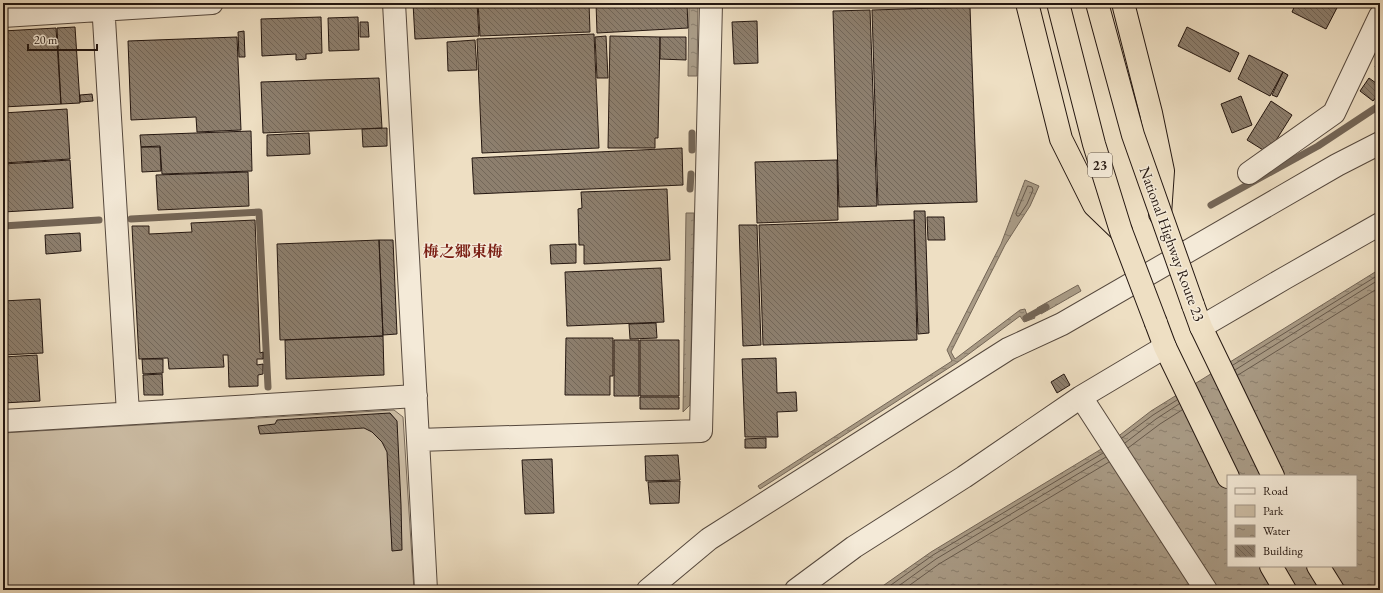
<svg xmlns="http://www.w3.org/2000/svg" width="1383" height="593" font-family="'EB Garamond','Noto Serif JP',serif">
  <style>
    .park { fill: #ccbda5; stroke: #786a5b }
    .water { fill: url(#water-ripples); stroke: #746657; fill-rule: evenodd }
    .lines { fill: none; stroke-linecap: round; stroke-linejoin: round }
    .shore { stroke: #66594c; stroke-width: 1 }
    .stream { stroke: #746657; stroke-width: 7 }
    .building { fill: url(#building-back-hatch); stroke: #241711 }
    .minor-casing { stroke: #56493e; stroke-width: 24 }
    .highway-casing { stroke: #241711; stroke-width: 24 }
    .minor { stroke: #f4ead8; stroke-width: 22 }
    .highway { stroke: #eedfc3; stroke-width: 22 }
    .highway-bridge-casing { stroke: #241711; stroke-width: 24; stroke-linecap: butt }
    .highway-bridge { stroke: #eedfc3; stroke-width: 22 }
    .labels { text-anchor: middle; stroke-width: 3; stroke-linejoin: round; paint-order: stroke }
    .shield { fill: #f4ead8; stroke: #62564d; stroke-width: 1 }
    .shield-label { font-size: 14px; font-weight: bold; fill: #241711 }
    .street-label { font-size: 15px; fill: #241711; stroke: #f4ead8 }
    .neighbourhood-label { font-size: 16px; font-weight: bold; fill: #7a1f14; stroke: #f4ead8 }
  </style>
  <defs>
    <pattern id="water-ripples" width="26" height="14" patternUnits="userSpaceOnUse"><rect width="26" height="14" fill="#a99b86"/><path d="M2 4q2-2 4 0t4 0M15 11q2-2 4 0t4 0" fill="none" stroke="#897d6c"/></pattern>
    <pattern id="building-back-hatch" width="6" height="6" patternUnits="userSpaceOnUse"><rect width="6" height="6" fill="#8d7f6e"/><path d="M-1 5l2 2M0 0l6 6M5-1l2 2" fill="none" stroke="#736759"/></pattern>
  </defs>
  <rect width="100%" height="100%" fill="#eedfc3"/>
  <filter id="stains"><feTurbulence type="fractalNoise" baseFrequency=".005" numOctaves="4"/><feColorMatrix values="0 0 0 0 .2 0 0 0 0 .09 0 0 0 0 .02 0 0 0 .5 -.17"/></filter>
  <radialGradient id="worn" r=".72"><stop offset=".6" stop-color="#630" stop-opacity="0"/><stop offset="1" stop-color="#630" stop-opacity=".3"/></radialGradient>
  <!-- park -->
  <path class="park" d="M394,410L403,417L414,590H3V433Z"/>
  <!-- water -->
  <path class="water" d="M689,3H698L697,76H688Z
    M1025,180L1039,186L1030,206L1005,245L951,352L955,359L1020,310L1025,309L1027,315L1032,312L1035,318L1024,322L1020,316L958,362L760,489L758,486L952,361L947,350L1001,244Z
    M686,213H694L690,405L683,412Z
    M1380,269V590H877L931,552L1103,448L1151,411ZM1228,476H1356V566H1228Z
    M1078,285L1081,291L1041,314L1037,308Z"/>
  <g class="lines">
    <!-- shore -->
    <path class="shore" d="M1028,186L1032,187L1033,190L1027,204L1019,216H1017L1016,214Z
      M1233,365L1380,274
      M1235,370L1380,279
      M1238,375L1380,287
      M1122,438L1153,415L1177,400
      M1125,443L1156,419L1179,404
      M1128,448L1160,424L1182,410
      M884,590L933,555L1103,453
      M893,590L936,559L1106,457
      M903,590L939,564L1109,462"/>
    <!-- stream -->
    <path class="stream" d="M692,150V133
      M690,189L691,174
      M1211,205L1318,146L1380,105
      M131,219L259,212L268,387
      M3,226L99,220
      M1026,318L1046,307"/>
  </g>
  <!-- building -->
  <path class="building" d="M413,3H477L479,36L415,39Z
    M478,3H589L590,32L480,36Z
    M596,3H687L688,28L597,33Z
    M1296,3H1336L1339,4L1326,29L1292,12Z
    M970,7L977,202L878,205L872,10Z
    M870,10L877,206L839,207L833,11Z
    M321,17L322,53L306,54V59L296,60V54L262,56L261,19Z
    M358,17L359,50L329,51L328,18Z
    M757,21L758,63L734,64L732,22Z
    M360,22H368L369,37H360Z
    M75,27L80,103L61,104L57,28Z
    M1187,27L1239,53L1230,72L1178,46Z
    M56,28L61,104L3,107V31Z
    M244,31L245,57H239L238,32Z
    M594,34L599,148L482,153L477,39Z
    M606,36L608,78H597L595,37Z
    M610,36L660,37L658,138H655V148H608Z
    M237,37L241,130L197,132L196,117L131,120L128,41Z
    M660,37H686V60L660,59Z
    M475,40L477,70L448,71L447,42Z
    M1249,55L1283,72L1270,96L1238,79Z
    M1380,57V70L1375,67Z
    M1283,72L1288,75L1277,97L1272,95Z
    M379,78L382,128L263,133L261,82Z
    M1369,78L1380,86V92L1373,101L1360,91Z
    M92,94L93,101L80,102V95Z
    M1241,96L1252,125L1232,133L1221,104Z
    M1271,101L1292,115L1268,153L1247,140Z
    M67,109L70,159L3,163V113Z
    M387,128V146L363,147L362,129Z
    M251,131L252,171L162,174L160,146L141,147L140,135Z
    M309,133L310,154L267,156V135Z
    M141,147H160L161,171L142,172Z
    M682,148L683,185L474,194L472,158Z
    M70,160L73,208L3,212V164Z
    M837,160L838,220L757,223L755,162Z
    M248,172L249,206L158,210L156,175Z
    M667,189L670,260L584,264V245H579L578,209L582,208L581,192Z
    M914,211H925L929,333L918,334Z
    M927,217H944L945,240H928Z
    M255,220L260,353L263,352V359H257V365L263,364V374L258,375V386L229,387L228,355H223L224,367L169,369L168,358L139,359L132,226H149V234L192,232L191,223Z
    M914,220L917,340L763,345L759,225Z
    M739,225H757L761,345L743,346Z
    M80,233L81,251L46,254L45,235Z
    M3,238H5L7,285L3,286Z
    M379,240L383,336L280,340L277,244Z
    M379,240H393L397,334L383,335Z
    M576,244V263L551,264L550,245Z
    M661,268L664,322L567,326L565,272Z
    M40,299L43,353L3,355V301Z
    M656,323L657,338L630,339L629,324Z
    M383,336L384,375L286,379L285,340Z
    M566,338H613V376H610V395H565Z
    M614,340H639V396H614Z
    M640,340H679V396H640Z
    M37,355L40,401L3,403V357Z
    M776,358L777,393L796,392L797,411L777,412L778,437H745L742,359Z
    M142,359H163V373L143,374Z
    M162,374L163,395H144L143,375Z
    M1064,374L1070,385L1057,393L1051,382Z
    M640,397H679V409H640Z
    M390,413L397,421L401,505L402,550L392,551L387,452L382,442L372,432L364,428L260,434L258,426L275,424L277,420Z
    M766,438V448H745V439Z
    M678,455L680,480L646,481L645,456Z
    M552,459L554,513L525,514L522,460Z
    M680,481L679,503L650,504L648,482Z"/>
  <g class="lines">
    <defs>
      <path id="minor" d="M103,3L128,413
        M394,3L418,440L701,431L711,3
        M3,16L212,3
        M1249,173L1334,113L1380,16
        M1201,327L1285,278L1380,224
        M1081,397L1206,590
        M3,421L416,396
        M418,440L426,590
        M648,590L709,539L1008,349L1062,324L1337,165L1380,143
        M796,590L854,547L964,477L1081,397L1165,347"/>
      <path id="highway" d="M1027,3L1061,139L1094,205L1121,231
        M1123,3L1151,113L1163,171L1160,214
        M1193,305L1201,327L1273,476
        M1156,323L1165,347L1228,477
        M1271,566L1285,590
        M1318,566L1333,590"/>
    </defs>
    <!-- minor casing -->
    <use href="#minor" class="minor-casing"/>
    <!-- highway casing -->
    <use href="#highway" class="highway-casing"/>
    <!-- minor -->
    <use href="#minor" class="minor"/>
    <!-- highway -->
    <use href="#highway" class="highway"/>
    <defs>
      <path id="highway-bridge" d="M1058,3L1094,144L1121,231L1156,323
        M1097,3L1133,135L1193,305"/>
    </defs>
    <!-- highway-bridge casing -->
    <use href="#highway-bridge" class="highway-bridge-casing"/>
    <!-- highway-bridge -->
    <use href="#highway-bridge" class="highway-bridge"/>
  </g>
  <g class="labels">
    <!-- shield labels -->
    <rect class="shield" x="1088" y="153" width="24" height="24" rx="3"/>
    <g class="shield-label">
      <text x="1100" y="170">23</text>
    </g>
    <!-- street labels -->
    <g class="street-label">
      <text transform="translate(1172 244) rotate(70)" y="5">National Highway Route 23</text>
    </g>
    <!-- neighbourhood labels -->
    <g class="neighbourhood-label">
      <text x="463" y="257">梅之郷東梅</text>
    </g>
  </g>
  <!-- margin -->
  <rect width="1383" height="593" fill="none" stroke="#eedfc3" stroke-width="16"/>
  <rect x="4" y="4" width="1375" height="585" fill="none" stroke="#241711" stroke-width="2"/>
  <rect x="8" y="8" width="1367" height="577" fill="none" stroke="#241711"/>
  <!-- legend -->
  <rect x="1227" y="475" width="130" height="92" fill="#f4ead8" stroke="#a19688"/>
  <rect x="1235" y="488" width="20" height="6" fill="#f4ead8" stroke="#a19688"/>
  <text x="1263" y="495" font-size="12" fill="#241711">Road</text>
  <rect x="1235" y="505" width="20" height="12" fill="#ccbda5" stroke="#a19688"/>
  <text x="1263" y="515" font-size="12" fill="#241711">Park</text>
  <rect x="1235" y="525" width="20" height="12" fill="url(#water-ripples)" stroke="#a19688"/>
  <text x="1263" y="535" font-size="12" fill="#241711">Water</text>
  <rect x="1235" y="545" width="20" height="12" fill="url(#building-back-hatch)" stroke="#a19688"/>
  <text x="1263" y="555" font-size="12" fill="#241711">Building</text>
  <!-- scale -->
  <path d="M28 44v6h69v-6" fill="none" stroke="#241711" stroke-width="2"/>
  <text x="34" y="44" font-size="12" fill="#241711" stroke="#f4ead8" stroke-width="3" paint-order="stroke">20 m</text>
  <rect width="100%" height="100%" filter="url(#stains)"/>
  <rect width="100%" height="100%" fill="url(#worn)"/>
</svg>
